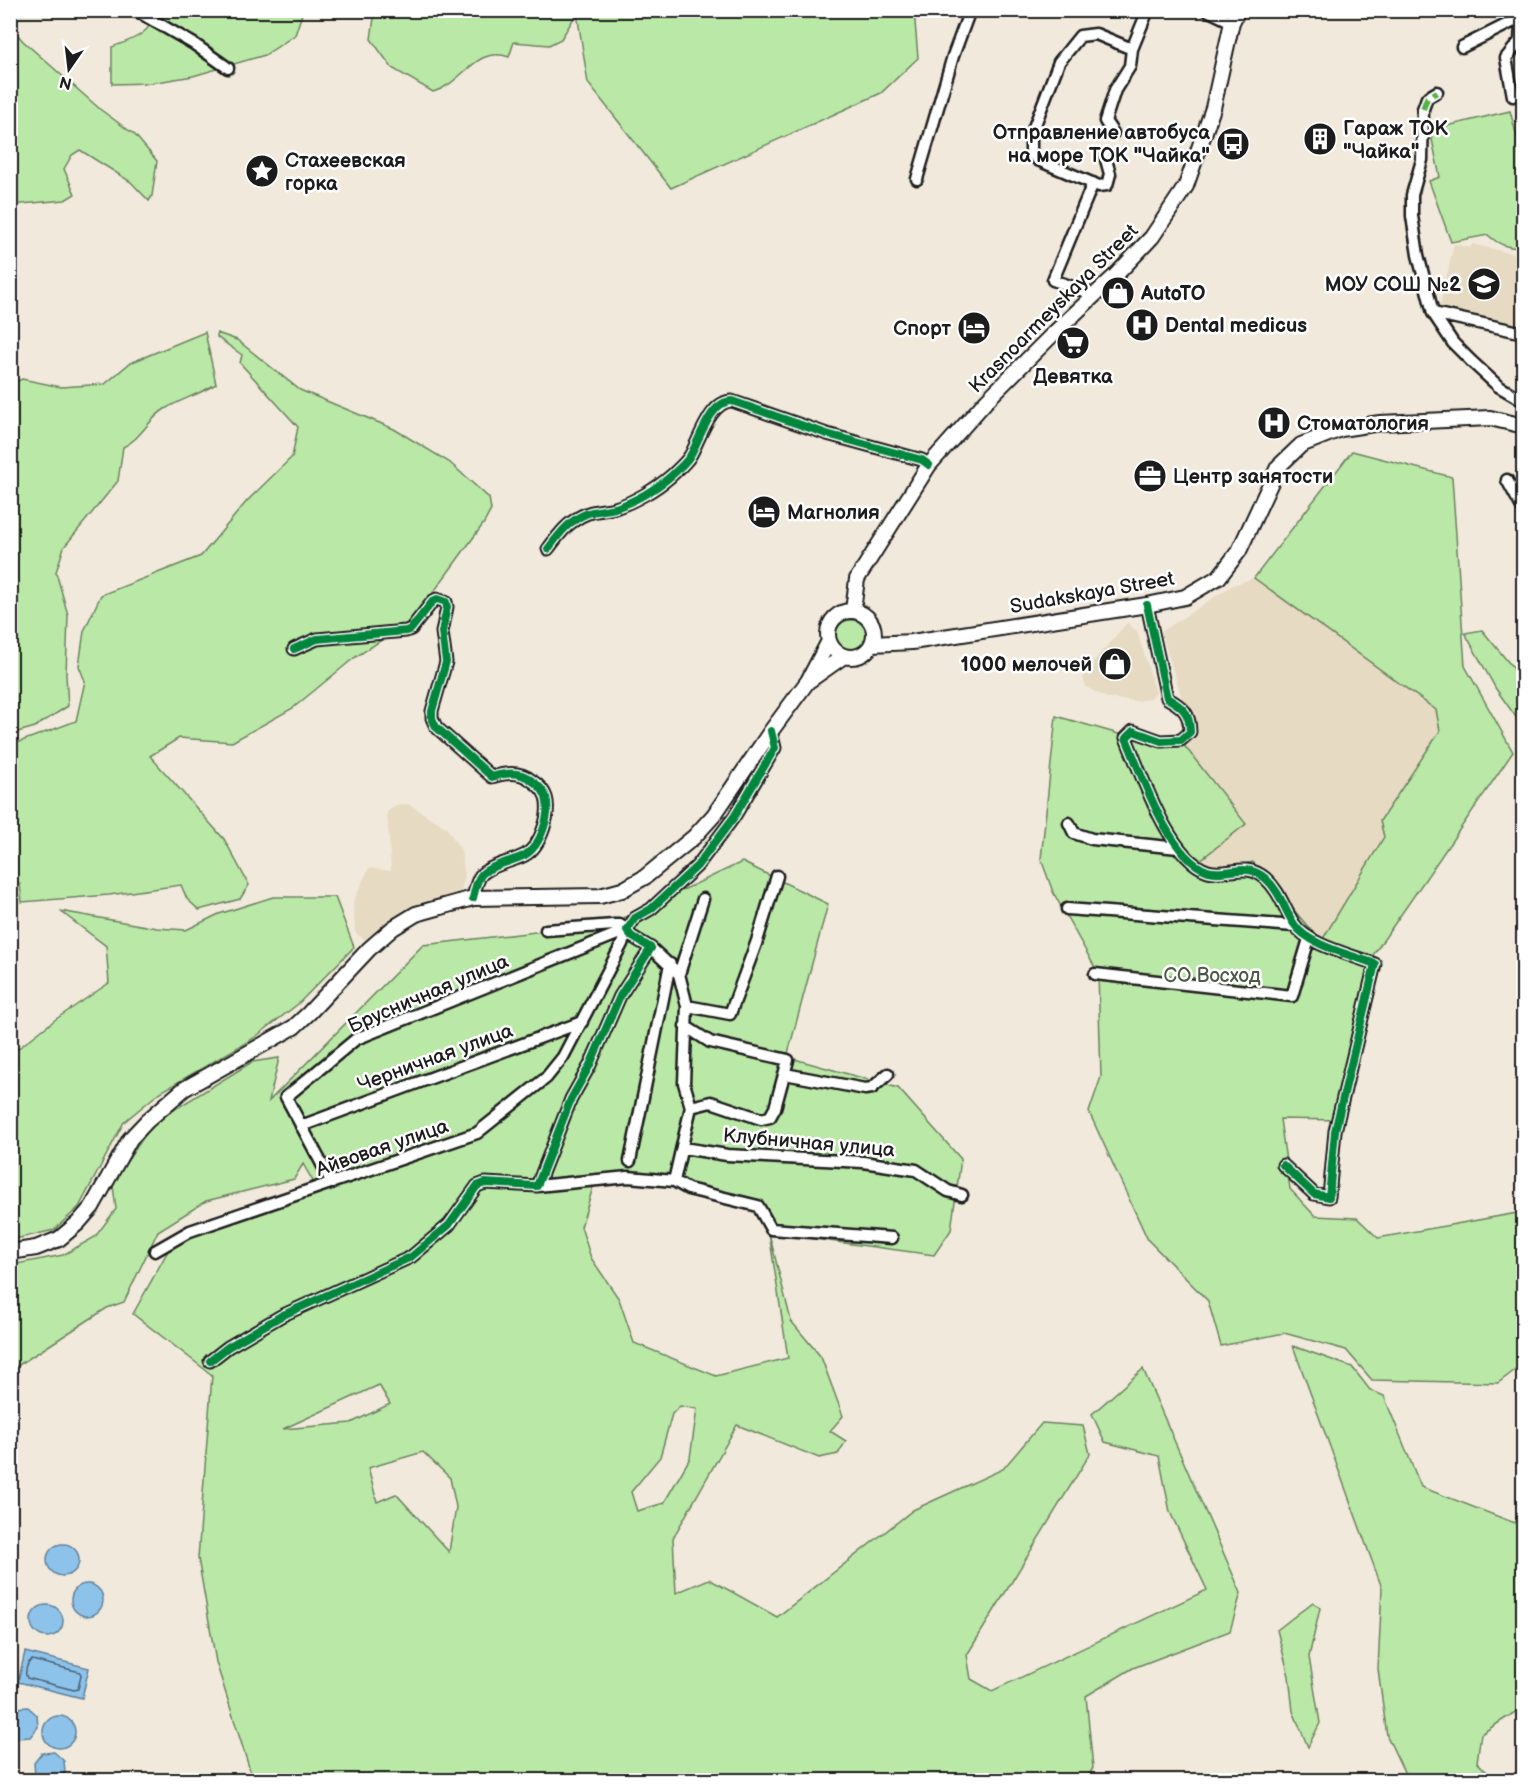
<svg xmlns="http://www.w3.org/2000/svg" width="1534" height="1791" font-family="'Balsamiq Sans',sans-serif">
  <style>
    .built { fill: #e7dac2 }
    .green { fill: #bae8a6; stroke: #6b8261; stroke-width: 1.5; fill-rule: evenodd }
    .water { fill: #8dc3eb; stroke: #608098; stroke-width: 1.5 }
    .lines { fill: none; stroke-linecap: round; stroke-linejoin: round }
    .shore { stroke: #495f6f; stroke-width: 1.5 }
    .minor-casing { stroke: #1c1c1c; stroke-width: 15 }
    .major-casing { stroke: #1c1c1c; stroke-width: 18 }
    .minor { stroke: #fff; stroke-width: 10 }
    .major { stroke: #fff; stroke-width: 14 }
    .quiet { stroke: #55b145; stroke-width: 6; stroke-dasharray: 12 6; stroke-linecap: butt }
    .cycleway-casing { stroke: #fff; stroke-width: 11 }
    .cycleway { stroke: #00873e; stroke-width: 8 }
    .labels { text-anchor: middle; stroke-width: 5; stroke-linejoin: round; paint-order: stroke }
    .poi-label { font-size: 20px; font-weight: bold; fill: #1c1c1c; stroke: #fff; text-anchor: start }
    .street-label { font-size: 20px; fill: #1c1c1c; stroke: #fff }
    .park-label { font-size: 20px; fill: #4b5945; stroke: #fff }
  </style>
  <rect width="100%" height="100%" fill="#f1e9db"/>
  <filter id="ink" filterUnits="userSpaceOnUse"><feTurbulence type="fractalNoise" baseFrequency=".0167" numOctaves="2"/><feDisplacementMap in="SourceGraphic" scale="12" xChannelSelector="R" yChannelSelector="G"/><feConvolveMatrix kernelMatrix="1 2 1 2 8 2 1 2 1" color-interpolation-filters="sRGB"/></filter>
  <g filter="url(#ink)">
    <!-- built -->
    <path class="built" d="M1454,244L1471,248L1472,244L1523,256V329L1439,310Z
      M1254,578L1436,710L1440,731L1380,821L1384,837L1321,942L1198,861L1245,824L1183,744L1193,733L1161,632L1233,585Z
      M1127,623L1137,631L1156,693L1149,699L1136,701L1107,698L1086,687L1083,678L1085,671Z
      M408,804L446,827L461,851L465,877L458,900L380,926L366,941L355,932L353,902L369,868L391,871L387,812L396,805Z"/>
    <!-- green -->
    <path class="green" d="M914,10L918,58L881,93L671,188L588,83L577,13L561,39L549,45L514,42L509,57C475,45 463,84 433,92L392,68L371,39L375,11Z
      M154,11H303L295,35L265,55L193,76L151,83L112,84V47C131,40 153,34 154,11Z
      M10,26L23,41L101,110L135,135L157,161L152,196L149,201L131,182L80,150L72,155L64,169L75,194L65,200L11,205Z
      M1510,111L1523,158V248C1508,248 1499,245 1488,235L1451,242L1429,181L1440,177L1430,130Z
      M205,332L216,384C200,394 182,399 165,409C149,418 141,439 123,447L118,481L64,547L56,572L68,615L66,675L68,706L35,727L11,734V384L22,379L61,387L105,384L130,363Z
      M217,333L237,340L300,390L394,429L449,462L489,498L491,510L484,523L414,619L354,658L293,708L232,742L179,738L150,756L224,839L249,885L240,899L199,910L187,899L181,885L109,895L22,902L20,884H11V745L76,721L85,681L79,666L84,631L101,595L201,556L247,501L292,457L298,427L240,363L242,355L217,337Z
      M1352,451L1452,477L1465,666L1513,752L1371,958L1341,1120L1280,1119L1290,1189L1315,1216L1357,1218L1378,1238L1523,1212V1364L1498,1383L1372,1380L1346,1350L1284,1333L1221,1346L1208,1301L1148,1240L1089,1112L1101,1077L1098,973L1053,892L1041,859L1056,716L1157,745L1183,744L1246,824L1199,861L1211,870L1253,862L1321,942L1384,837L1380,821L1440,731L1436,710L1254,578Z
      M836 635a15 15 0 1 1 30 0a15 15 0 1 1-30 0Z
      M1482,630L1523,680V727L1496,689L1465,633Z
      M742,862L828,904L787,1057L898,1088L961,1159L951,1230L934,1255L769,1233L791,1321L821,1357L843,1416L830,1431L846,1441L838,1454L819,1458L737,1425L673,1538L676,1593L709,1579L777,1617L913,1510L1003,1469L1042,1423L1083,1426L1090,1454L967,1655L971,1679L992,1691L1207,1590L1170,1512L1159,1456L1105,1442L1092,1414L1143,1369L1241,1593L1230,1631L1133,1668L1086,1696L1093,1768L1086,1780H253L216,1662L198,1558L212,1375L133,1314L174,1240L318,1190L303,1164L294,1179L206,1201L158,1231L124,1302L107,1308L11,1370V1265L63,1255L95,1237L116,1209L113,1186L119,1173L154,1122L252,1062L279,1058L269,1101L423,945L613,923ZM596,1177L667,1178L755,1202L769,1233L788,1358L716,1376L634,1343L619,1299L591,1258L581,1227ZM379,1385L390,1404L351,1423L283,1429ZM680,1406L697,1409L690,1458L664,1503L637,1511L631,1492L660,1457L672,1414ZM423,1452L450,1478L456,1507L449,1552L396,1494L377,1502L368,1468Z
      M273,897H335L354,947L298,1004L254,1038L159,1093L124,1122L79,1207L54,1230L11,1240V1054L56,1019L109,983L106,946L60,911L157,928L186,930L219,914Z
      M1293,1346L1352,1367L1370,1390L1384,1396L1421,1487L1520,1525L1523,1524V1707L1481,1734L1477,1762L1495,1780H1408L1387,1736L1378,1669L1382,1588Z
      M1313,1602L1320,1608L1309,1657L1320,1723L1308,1747L1293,1711L1289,1676L1277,1630Z"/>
    <!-- water -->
    <path class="water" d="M47 1560a16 16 0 1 1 32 0a16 16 0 1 1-32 0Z
      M71 1600a16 16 0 1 1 32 0a16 16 0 1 1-32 0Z
      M31 1621a16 16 0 1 1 32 0a16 16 0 1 1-32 0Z
      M25,1652L89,1668L82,1698L18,1682Z
      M28,1707L37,1715L38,1727L30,1737L17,1738L11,1732V1713L15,1708Z
      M43 1732a16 16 0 1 1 32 0a16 16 0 1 1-32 0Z
      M54,1752L64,1761L65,1773L59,1780H41L35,1776L34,1763L42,1753Z"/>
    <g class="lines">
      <!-- shore -->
      <path class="shore" d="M32,1660L80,1672L81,1675L78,1689L74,1690L27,1678C24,1673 27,1662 32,1660Z"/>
      <defs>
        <path id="minor" d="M135,10L194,44L228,68
          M1207,10L1232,22
          M1462,47L1522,17
          M1437,92L1427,98L1423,109L1422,160L1412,195V216L1418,255L1433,313L1453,343L1471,361L1498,386L1524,401
          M1513,96L1506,58L1520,41L1522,10
          M1113,133L1105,121L1115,90L1130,66L1132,49L1148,10
          M1105,156L1110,174L1107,185L1099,186L1038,160L1031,154V135L1059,62L1080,36L1096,34L1132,49
          M917,179L953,56L970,10
          M1093,183L1053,280L1095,295
          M1433,313L1524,333
          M1507,480L1524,511
          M548,549C555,540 563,528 572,522C589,509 598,512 615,508C634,502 656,489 671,476C677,470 685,464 690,456C700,439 710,401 732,401L827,434L922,460L929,465
          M1147,605L1167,698C1183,707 1190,713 1190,732L1181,740L1161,741L1133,731L1126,738C1141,773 1169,859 1208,871C1228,877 1245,861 1265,878C1280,891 1284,909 1294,924C1307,945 1352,955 1375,964L1335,1131L1329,1197L1314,1194L1283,1165
          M294,649L317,639L406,631L411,629L433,601L437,599L446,602L447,607L442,632L446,662L432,711V718L436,727L492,777C504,773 520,771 531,780C537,784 544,791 546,797C551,814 541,846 525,855C512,862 496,863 483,873C477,878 475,890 473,898
          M1069,823L1074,833L1092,839L1178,848
          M1067,909L1295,926
          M546,930L614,925H620L627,930
          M651,948L679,974L687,1006L684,1083L691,1107L674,1181
          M679,974L703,899
          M1095,974L1292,996L1309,939
          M687,1006L730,1014L757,941L777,876
          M685,1026L710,1042L788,1060L775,1108L770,1117L761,1119L711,1102L691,1107
          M785,1074L865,1089L872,1088L888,1074
          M301,1126L582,1022
          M683,1148L727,1155L863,1162L916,1170L948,1191L962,1195
          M630,1161L670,964
          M332,1183L286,1097L356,1039L627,930
          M537,1186L628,1177L674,1181L688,1189L758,1206L771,1229L892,1238
          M155,1251L190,1231L477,1133L546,1078L563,1057L622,944L627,930
          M210,1361L228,1347L281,1316L411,1257L449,1225L477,1186L485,1183L537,1186L571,1099L590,1065L620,996L651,948L631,936L627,930L635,918L651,909L697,866L734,817L775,748L771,731"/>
        <path id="major" d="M853,611L857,579L929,465L987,400L1053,334L1116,275L1152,237L1186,186L1213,108L1232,22L1238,10
          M828 634a23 23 0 1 1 46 0a23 23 0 1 1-46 0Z
          M872,644L912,642L1147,605L1185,597L1219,577L1239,551L1278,467L1301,445L1341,429L1380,423L1490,418L1524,426
          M810,680L844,656
          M10,1252L36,1248L59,1239L78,1223L92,1207L130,1139L147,1121L184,1089L294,1027L309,1013L369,949L393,928L416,914L473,898L600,896L622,890L645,877L694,837L714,815L771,731L808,681L829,641"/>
      </defs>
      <!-- minor casing -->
      <use href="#minor" class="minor-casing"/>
      <!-- major casing -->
      <use href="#major" class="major-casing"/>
      <!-- minor -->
      <use href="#minor" class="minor"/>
      <!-- major -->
      <use href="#major" class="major"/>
      <!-- quiet -->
      <path class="quiet" d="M1423,109L1427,98L1437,92"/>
      <defs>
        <path id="cycleway" d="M548,549C555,540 563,528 572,522C589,509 598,512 615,508C634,502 656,489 671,476C677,470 685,464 690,456C700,439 710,401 732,401L827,434L922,460L929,465
          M1147,605L1167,698C1183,707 1190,713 1190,732L1181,740L1161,741L1133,731L1126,738C1141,773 1169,859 1208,871C1228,877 1245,861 1265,878C1280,891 1284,909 1294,924C1307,945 1352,955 1375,964L1335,1131L1329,1197L1314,1194L1283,1165
          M294,649L317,639L406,631L411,629L433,601L437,599L446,602L447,607L442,632L446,662L432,711V718L436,727L492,777C504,773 520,771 531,780C537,784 544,791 546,797C551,814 541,846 525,855C512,862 496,863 483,873C477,878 475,890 473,898
          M210,1361L228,1347L281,1316L411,1257L449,1225L477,1186L485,1183L537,1186L571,1099L590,1065L620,996L651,948L631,936L627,930L635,918L651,909L697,866L734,817L775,748L771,731"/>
      </defs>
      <!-- cycleway casing -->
      <use href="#cycleway" class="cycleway-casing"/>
      <!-- cycleway -->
      <use href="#cycleway" class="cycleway"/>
    </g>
  </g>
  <!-- icons -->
  <defs>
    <symbol id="building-disc" viewBox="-11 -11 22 22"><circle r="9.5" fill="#1c1c1c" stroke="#fff"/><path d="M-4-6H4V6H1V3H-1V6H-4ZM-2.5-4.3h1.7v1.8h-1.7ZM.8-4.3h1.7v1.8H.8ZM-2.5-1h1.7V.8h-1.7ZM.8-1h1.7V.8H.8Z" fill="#fff"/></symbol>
    <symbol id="bus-disc" viewBox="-11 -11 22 22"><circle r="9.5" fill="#1c1c1c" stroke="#fff"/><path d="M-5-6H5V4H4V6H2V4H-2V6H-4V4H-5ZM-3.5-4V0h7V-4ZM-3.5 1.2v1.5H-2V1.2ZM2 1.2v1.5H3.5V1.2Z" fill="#fff"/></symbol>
    <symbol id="sight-disc" viewBox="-11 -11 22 22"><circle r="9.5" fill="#1c1c1c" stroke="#fff"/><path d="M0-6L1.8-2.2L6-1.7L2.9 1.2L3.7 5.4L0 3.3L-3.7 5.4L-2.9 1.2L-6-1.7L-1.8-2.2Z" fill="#fff"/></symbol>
    <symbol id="school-disc" viewBox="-11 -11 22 22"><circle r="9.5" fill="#1c1c1c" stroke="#fff"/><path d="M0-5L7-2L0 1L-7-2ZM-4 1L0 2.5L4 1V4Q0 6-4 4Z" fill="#fff"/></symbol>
    <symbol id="shop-disc" viewBox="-11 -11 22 22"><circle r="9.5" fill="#1c1c1c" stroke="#fff"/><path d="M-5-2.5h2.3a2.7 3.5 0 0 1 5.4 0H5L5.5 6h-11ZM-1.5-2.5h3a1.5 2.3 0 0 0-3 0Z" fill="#fff"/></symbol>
    <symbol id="hospital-disc" viewBox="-11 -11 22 22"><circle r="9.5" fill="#1c1c1c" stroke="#fff"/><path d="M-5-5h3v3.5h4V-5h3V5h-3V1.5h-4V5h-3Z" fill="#fff"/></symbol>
    <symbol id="hotel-disc" viewBox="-11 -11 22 22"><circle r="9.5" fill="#1c1c1c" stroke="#fff"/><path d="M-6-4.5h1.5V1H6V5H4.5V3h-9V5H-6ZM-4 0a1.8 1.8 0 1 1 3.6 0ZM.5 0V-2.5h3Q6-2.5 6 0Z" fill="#fff"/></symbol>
    <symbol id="supermarket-disc" viewBox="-11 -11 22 22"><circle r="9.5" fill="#1c1c1c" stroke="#fff"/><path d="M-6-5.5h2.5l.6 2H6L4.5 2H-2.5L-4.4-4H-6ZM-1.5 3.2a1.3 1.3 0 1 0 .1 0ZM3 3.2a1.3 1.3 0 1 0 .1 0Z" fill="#fff"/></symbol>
    <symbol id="office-disc" viewBox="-11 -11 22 22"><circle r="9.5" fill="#1c1c1c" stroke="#fff"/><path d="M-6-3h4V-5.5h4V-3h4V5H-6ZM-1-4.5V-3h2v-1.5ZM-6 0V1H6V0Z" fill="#fff"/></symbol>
  </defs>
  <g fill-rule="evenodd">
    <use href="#building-disc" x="1301" y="120" width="38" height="38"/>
    <use href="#bus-disc" x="1214" y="125" width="38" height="38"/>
    <use href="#sight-disc" x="243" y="152" width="38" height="38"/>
    <use href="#school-disc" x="1465" y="265" width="38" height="38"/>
    <use href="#shop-disc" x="1099" y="274" width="38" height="38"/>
    <use href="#hospital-disc" x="1123" y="306" width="38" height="38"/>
    <use href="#hotel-disc" x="955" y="309" width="38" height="38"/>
    <use href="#supermarket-disc" x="1054" y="324" width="38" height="38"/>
    <use href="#hospital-disc" x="1255" y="404" width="38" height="38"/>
    <use href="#office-disc" x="1131" y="457" width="38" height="38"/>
    <use href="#hotel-disc" x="745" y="493" width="38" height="38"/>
    <use href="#shop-disc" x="1096" y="645" width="38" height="38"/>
  </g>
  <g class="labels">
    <!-- poi labels -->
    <g class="poi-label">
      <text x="1343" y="135">Гараж ТОК<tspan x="1343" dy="23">"Чайка"</tspan></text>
      <text x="1210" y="139" text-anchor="end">Отправление автобуса<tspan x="1210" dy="23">на море ТОК "Чайка"</tspan></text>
      <text x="285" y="167">Стахеевская<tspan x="285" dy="23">горка</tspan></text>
      <text x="1461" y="291" text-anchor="end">МОУ СОШ №2</text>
      <text x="1141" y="300">AutoTO</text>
      <text x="1165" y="332">Dental medicus</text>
      <text x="951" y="335" text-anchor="end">Спорт</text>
      <text x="1073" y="383" text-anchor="middle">Девятка</text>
      <text x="1297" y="430">Стоматология</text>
      <text x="1173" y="483">Центр занятости</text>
      <text x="787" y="519">Магнолия</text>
      <text x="1092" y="671" text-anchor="end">1000 мелочей</text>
    </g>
    <!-- street labels -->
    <g class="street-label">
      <text transform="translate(1053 308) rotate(-45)" y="7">Krasnoarmeyskaya Street</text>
      <text transform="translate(1092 592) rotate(-10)" y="7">Sudakskaya Street</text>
      <text transform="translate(428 993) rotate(-23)" y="7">Брусничная улица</text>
      <text transform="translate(435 1057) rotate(-20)" y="7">Черничная улица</text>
      <text transform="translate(809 1142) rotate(5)" y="7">Клубничная улица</text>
      <text transform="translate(382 1147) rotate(-19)" y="7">Айвовая улица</text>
    </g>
    <!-- park labels -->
    <g class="park-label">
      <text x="1212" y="982">СО Восход</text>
    </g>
  </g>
  <!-- margin -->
  <rect width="1534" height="1791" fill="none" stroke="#fff" stroke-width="36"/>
  <rect x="18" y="18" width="1498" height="1755" fill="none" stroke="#1c1c1c" stroke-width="2" filter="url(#ink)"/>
  <!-- north arrow -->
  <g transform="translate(69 69) rotate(194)" stroke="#ffffff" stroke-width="4.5" paint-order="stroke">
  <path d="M0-4.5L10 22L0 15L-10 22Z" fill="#1c1c1c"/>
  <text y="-9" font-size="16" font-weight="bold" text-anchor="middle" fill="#1c1c1c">N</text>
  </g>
</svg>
